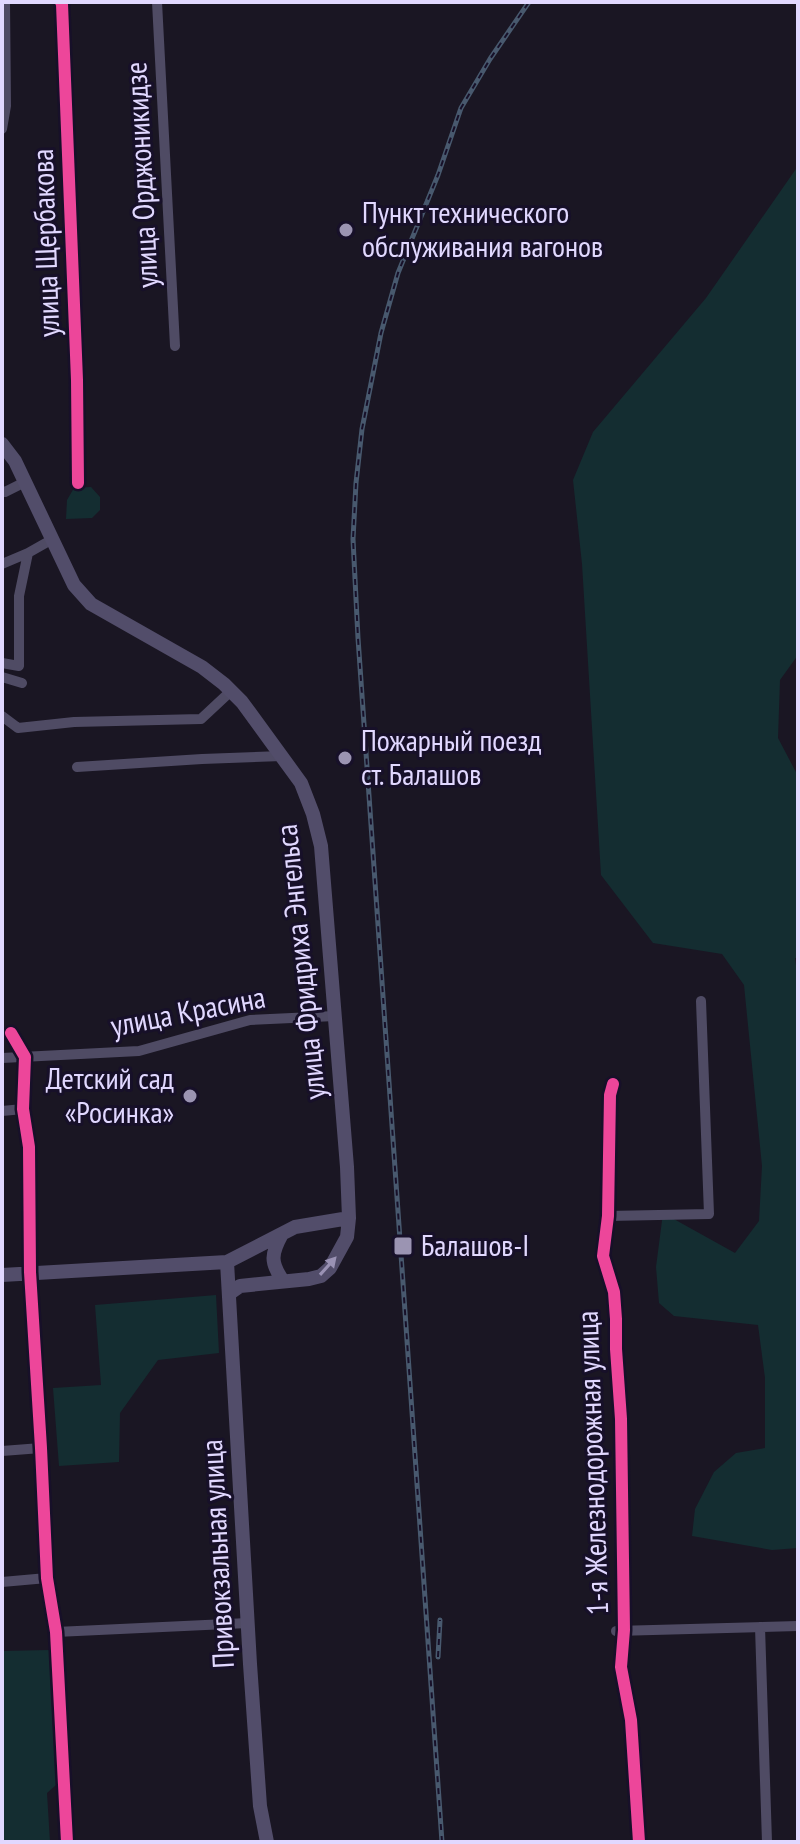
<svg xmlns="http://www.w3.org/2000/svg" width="800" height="1844" font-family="'PT Sans Narrow',sans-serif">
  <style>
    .green { fill: #142d31 }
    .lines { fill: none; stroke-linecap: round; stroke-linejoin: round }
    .street { stroke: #4f4b64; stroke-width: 10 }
    .secondary { stroke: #524d6a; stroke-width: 14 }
    .rail-casing { stroke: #48596e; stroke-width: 5 }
    .rail { stroke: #171029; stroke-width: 2; stroke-dasharray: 6; stroke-linecap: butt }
    .cycleway-casing { stroke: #171029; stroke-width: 17 }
    .cycleway { stroke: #ed469a; stroke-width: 12 }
    .oneway { fill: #9a92b4 }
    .poi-dot { fill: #9b94b2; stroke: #171029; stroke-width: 3 }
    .labels { text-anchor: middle; stroke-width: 6; stroke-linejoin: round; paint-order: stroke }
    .street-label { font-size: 30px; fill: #e1d8ff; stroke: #171029 }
    .poi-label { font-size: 30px; fill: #e1d8ff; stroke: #171029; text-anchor: start }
  </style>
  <rect width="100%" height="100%" fill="#1a1623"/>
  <!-- green -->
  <path class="green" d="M798,166V497L796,504L798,539V655L780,680L778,738L798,776V958H795L798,979V1548L772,1550L692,1536L695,1509L714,1472L736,1453L765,1448V1378L758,1325L674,1316L659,1303L656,1267L663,1213L735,1253L759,1221L762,1166L744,985L722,954L653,943L601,875L582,564L573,480L593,432L706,298Z
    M91,487L100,497V510L92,518L66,519L67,500L74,488Z
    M216,1295L219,1353L158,1360L120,1413L119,1462L59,1466L53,1388L101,1385L95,1305Z
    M49,1650L56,1785L47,1793L50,1842H2V1651Z"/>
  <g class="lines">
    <!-- street -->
    <path class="street" d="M61,2L62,4L77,380L78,483
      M157,2L175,346
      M2,129L6,106L5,2
      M2,491L5,492L25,482
      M2,564L28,553
      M2,663L19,666V596L28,553L51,540
      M2,677L22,683
      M2,716L18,728L74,722L201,719L231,691
      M77,767L202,759L282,756
      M2,1058L139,1051L250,1020L335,1016
      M613,1084L610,1095L608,1216L603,1256L614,1292L616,1319V1349L621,1419L624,1630L621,1667L631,1720L639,1842
      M2,1111L23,1109
      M608,1216L709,1214L701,1001
      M2,1451L41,1448
      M2,1582L47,1578
      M760,1627L767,1842
      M616,1631L798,1626
      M56,1632L248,1623"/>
    <!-- secondary -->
    <path class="secondary" d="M2,444L15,461L74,585L91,604L202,667L224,684L242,702L301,783L313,814L321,846L347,1167L349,1218L347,1237L330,1268L321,1276L309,1279L240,1286L230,1293
      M11,1033L25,1057L23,1109L29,1147L30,1272L41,1448L47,1578L56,1632L67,1842
      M282,1234C271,1254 270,1262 283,1281
      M227,1262L250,1664L260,1806L267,1842
      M2,1275L227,1262L295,1227L349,1218"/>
    <defs>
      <path id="rail" d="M438,1657L440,1620
        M442,1842L358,638L353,539L356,483L362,429L381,333L398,273L438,175L461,108L490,59L529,2"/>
    </defs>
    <!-- rail casing -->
    <use href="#rail" class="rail-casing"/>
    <!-- rail -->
    <use href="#rail" class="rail"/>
    <defs>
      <path id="cycleway" d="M61,2L62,4L77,380L78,483
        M11,1033L25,1057L23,1109L29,1147L30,1272L41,1448L47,1578L56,1632L67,1842
        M613,1084L610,1095L608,1216L603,1256L614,1292L616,1319V1349L621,1419L624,1630L621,1667L631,1720L639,1842"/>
    </defs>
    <!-- cycleway casing -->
    <use href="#cycleway" class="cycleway-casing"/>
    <!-- cycleway -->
    <use href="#cycleway" class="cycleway"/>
  </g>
  <!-- one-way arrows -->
  <defs><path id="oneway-solid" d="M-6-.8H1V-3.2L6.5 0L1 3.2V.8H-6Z" transform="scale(2)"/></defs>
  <use class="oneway" href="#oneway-solid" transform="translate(328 1266) rotate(-48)"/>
  <!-- markers -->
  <g class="poi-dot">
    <circle cx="346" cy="230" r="8"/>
    <circle cx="345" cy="758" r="8"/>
    <circle cx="190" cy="1096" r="8"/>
    <rect x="393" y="1236" width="20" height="20" rx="4"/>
  </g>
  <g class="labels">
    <!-- street labels -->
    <g class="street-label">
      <text transform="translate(142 175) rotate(-93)" y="10">улица Орджоникидзе</text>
      <text transform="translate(46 243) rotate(-92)" y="10">улица Щербакова</text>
      <text transform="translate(301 962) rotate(-96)" y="10">улица Фридриха Энгельса</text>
      <text transform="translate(188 1012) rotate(-11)" y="10">улица Красина</text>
      <text transform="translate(593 1463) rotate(-92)" y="10">1-я Железнодорожная улица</text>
      <text transform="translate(218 1554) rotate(-93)" y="10">Привокзальная улица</text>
    </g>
    <!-- poi labels -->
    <g class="poi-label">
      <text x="362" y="223">Пункт технического<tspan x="362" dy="34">обслуживания вагонов</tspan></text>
      <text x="361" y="751">Пожарный поезд<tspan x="361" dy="34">ст. Балашов</tspan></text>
      <text x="174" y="1089" text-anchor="end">Детский сад<tspan x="174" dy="34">«Росинка»</tspan></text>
      <text x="421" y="1256">Балашов-I</text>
    </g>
  </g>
  <!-- border -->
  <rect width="800" height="1844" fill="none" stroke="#e1d8ff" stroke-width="8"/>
</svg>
